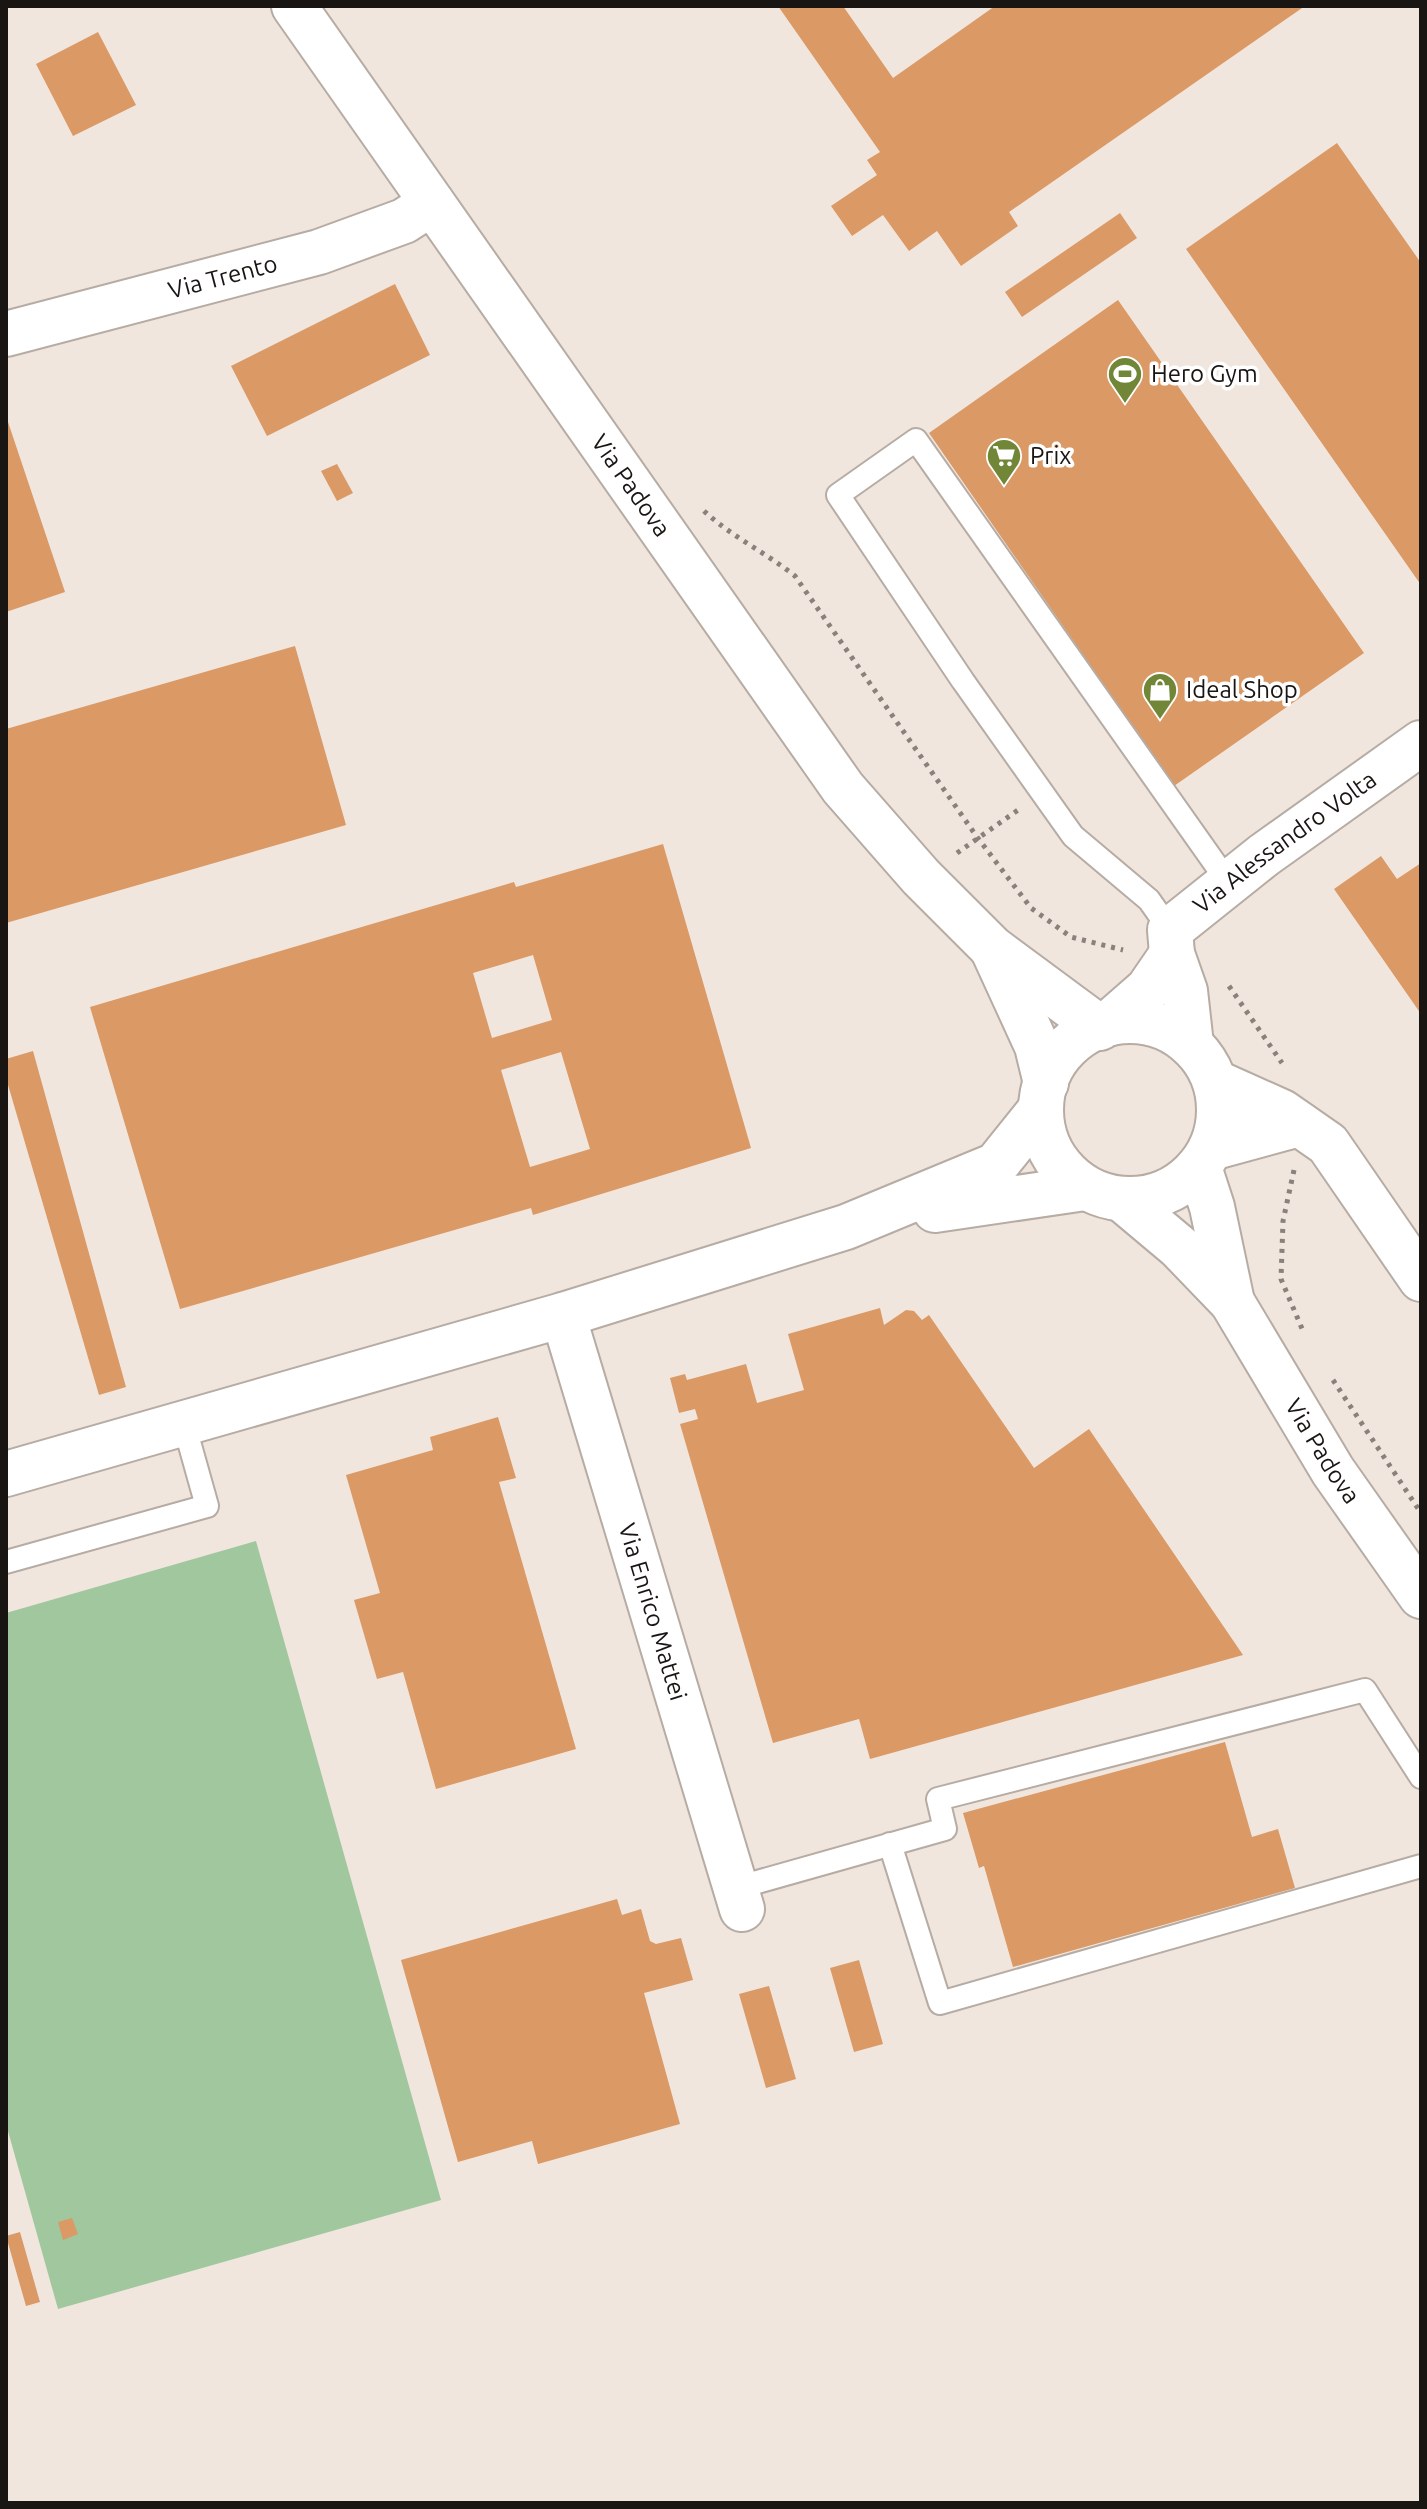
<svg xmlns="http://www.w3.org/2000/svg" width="1427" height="2509" font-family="Ubuntu,sans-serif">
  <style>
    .green { fill: #a0c79d }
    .building { fill: #da9965; fill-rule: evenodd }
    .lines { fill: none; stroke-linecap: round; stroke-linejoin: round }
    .lane-casing { stroke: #b6aca4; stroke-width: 26 }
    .street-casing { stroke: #b6aca4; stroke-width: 48 }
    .secondary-casing { stroke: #b6aca4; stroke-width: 48 }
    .path { stroke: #89817c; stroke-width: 5; stroke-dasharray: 4 6; stroke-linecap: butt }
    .lane { stroke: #fff; stroke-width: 22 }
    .street { stroke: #fff; stroke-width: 44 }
    .secondary { stroke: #fff; stroke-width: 44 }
    .labels { text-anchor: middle; stroke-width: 7; stroke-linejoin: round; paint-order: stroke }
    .street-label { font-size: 24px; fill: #191512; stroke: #fff }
    .poi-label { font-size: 24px; fill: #191512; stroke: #fff; text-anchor: start }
  </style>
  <rect width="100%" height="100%" fill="#f1e6de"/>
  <!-- green -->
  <path class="green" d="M256,1541L441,2200L58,2309L6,2124V1613Z"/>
  <!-- building -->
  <path class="building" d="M778,6H843L893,78L995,6H1305L1009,212L1018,226L961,266L937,231L909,251L883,215L852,236L831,206L877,175L867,160L880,152Z
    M98,32L136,105L73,136L36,64Z
    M1337,143L1421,263V585L1186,249Z
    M1120,213L1137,238L1022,317L1005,292Z
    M395,284L430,355L267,436L231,366Z
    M1118,300L1364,653L1174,786L929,433Z
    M6,416L65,592L6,612Z
    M337,464L353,493L337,501L321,471Z
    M295,646L346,825L6,923V729Z
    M663,844L751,1148L533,1215L531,1208L180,1309L90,1007L514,882L516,887ZM533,955L552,1020L492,1038L473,973ZM561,1052L590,1149L530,1167L501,1070Z
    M1381,856L1397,879L1421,863V1014L1334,889Z
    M33,1051L126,1387L99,1395L6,1078V1059Z
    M880,1308L884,1325L906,1310L914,1311L922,1320L929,1315L1034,1468L1089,1429L1243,1655L870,1759L859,1719L773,1743L680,1424L698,1419L695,1409L679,1413L670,1378L685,1374L687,1380L746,1364L757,1403L804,1390L788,1334Z
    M498,1417L516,1478L499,1482L576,1749L436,1789L403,1672L377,1679L354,1600L380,1593L346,1475L433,1450L430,1437Z
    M1225,1742L1252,1837L1278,1829L1295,1888L1013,1967L984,1866L979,1868L963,1813Z
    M617,1899L622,1915L641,1909L650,1941L656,1944L681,1938L693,1980L644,1993L680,2124L538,2164L532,2141L458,2162L401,1960Z
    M859,1960L883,2044L854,2052L830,1968Z
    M769,1986L796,2079L766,2088L739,1994Z
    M72,2218L78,2234L63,2240L58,2222Z
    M20,2232L40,2302L26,2306L6,2236Z"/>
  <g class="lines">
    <defs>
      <path id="lane" d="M1170,930L1149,900L1073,836L963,681L838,495L916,440L1228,882
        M6,1562L207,1506L184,1424
        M890,1844L940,2003L1421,1866
        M736,1888L945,1829L938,1799L1365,1690L1421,1777"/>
      <g id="street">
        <path id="s1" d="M6,334L319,252L404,221L432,203"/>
        <path d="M1108,1024L1148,989L1172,954"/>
        <path id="s2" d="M1191,1045L1185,991L1172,954L1170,930L1264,855L1421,743"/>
        <path d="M1215,1082L1282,1112L1328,1144L1421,1279"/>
        <path d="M1211,1148L1299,1124"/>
        <path d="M935,1210L1085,1188"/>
        <path id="s3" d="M563,1315L742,1909"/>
        <path d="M6,1474L563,1315L846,1227L996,1165L1041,1109"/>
      </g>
      <g id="secondary">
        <path id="s4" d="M294,6L843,788L921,877L992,948L1100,1028"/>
        <path d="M993,950L1037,1046L1046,1083"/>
        <circle cx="1130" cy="1110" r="89"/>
        <path d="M1199,1167L1212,1207L1232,1302"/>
        <path id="s5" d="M1123,1200L1179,1247L1232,1302L1333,1471L1421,1596"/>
      </g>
    </defs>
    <!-- lane casing -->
    <use href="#lane" class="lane-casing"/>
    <!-- street casing -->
    <use href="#street" class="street-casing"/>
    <!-- secondary casing -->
    <use href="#secondary" class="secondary-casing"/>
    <!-- path -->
    <path class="path" d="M704,511C732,537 765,552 795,576L977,837L1031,908L1071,937L1123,950
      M957,853L1018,810
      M1229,986L1282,1063
      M1294,1170L1283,1221L1281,1279L1303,1331
      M1333,1380L1421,1513"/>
    <!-- lane -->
    <use href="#lane" class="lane"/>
    <!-- street -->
    <use href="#street" class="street"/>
    <!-- secondary -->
    <use href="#secondary" class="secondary"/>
  </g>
  <!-- icons -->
  <defs>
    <symbol id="stadium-pin" viewBox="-11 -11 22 30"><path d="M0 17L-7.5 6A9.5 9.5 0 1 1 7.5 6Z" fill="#718637" stroke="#fff"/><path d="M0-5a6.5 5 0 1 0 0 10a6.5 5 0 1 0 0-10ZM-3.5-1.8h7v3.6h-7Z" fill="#fff"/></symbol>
    <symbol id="supermarket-pin" viewBox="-11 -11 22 30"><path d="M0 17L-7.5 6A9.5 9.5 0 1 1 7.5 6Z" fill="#718637" stroke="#fff"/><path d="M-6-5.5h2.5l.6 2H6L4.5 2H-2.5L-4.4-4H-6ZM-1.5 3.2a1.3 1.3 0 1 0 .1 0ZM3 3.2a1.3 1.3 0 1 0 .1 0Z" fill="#fff"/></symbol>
    <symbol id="shop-pin" viewBox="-11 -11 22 30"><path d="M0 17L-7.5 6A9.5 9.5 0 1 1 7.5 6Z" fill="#718637" stroke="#fff"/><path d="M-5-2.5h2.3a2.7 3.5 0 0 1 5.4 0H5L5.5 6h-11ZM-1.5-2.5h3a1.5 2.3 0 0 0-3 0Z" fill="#fff"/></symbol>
  </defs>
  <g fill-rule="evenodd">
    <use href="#stadium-pin" x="1105" y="354" width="40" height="54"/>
    <use href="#supermarket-pin" x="984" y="436" width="40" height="54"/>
    <use href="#shop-pin" x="1140" y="670" width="40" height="54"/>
  </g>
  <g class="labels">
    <!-- street labels -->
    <g class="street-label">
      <text dy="8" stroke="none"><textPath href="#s1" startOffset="224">Via Trento</textPath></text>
      <text dy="8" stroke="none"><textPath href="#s4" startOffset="586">Via Padova</textPath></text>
      <text dy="8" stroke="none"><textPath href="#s2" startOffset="262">Via Alessandro Volta</textPath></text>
      <text dy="8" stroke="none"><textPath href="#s5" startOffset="324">Via Padova</textPath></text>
      <text dy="8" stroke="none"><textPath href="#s3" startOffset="310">Via Enrico Mattei</textPath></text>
    </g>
    <!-- poi labels -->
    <g class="poi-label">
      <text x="1151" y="382">Hero Gym</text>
      <text x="1030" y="464">Prix</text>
      <text x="1186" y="698">Ideal Shop</text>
    </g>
  </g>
  <!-- border -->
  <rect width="1427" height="2509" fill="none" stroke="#191512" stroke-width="16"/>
</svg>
